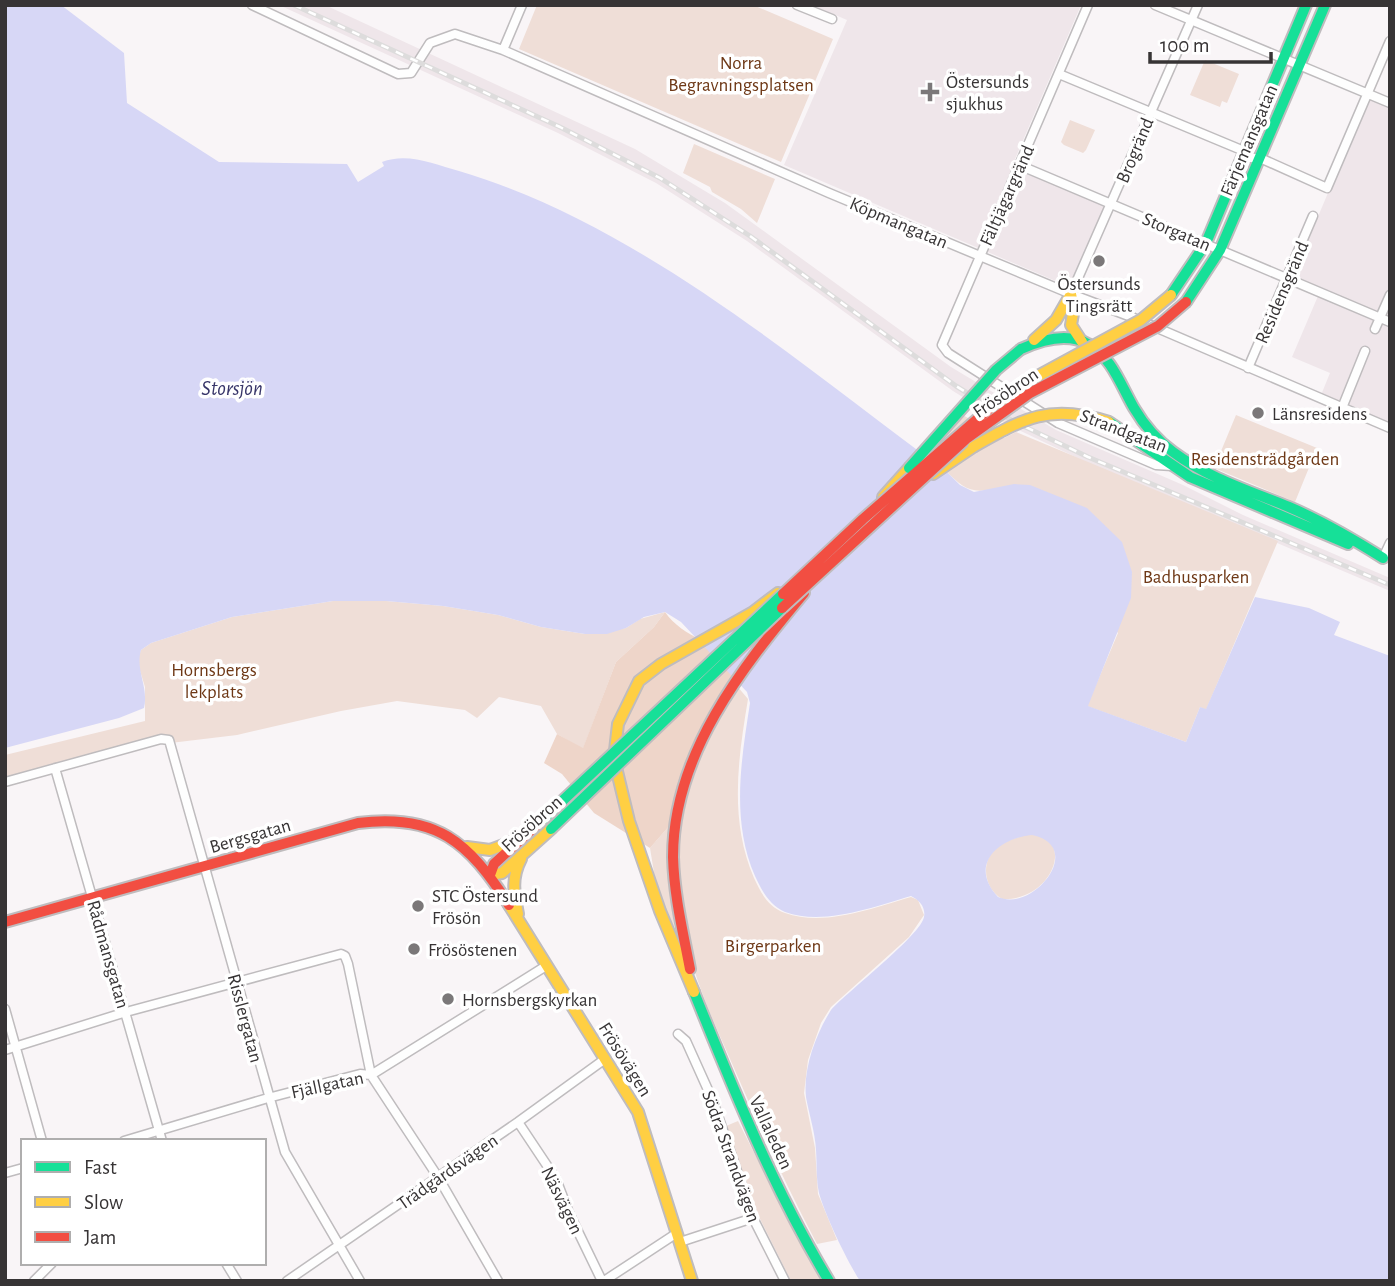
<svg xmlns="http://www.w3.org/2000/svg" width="1395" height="1286" font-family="'Alegreya Sans',sans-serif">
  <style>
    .built { fill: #efe6ea }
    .green { fill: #efded7 }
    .forest { fill: #eed5c9 }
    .water { fill: #d7d7f6; fill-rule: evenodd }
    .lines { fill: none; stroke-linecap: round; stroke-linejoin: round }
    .street-casing { stroke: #bfbcbe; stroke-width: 11 }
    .fast-casing { stroke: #bfbcbe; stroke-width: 14 }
    .slow-casing { stroke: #bfbcbe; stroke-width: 14 }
    .jam-casing { stroke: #bfbcbe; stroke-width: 14 }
    .street { stroke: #fefefe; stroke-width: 8 }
    .fast { stroke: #16e098; stroke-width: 10 }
    .slow { stroke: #ffcf43; stroke-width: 10 }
    .jam { stroke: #f24e42; stroke-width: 10 }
    .rail-casing { stroke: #dddcdc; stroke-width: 5 }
    .rail { stroke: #fff; stroke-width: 2.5; stroke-dasharray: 8; stroke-linecap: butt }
    .fast-bridge-casing { stroke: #bfbcbe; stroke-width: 14; stroke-linecap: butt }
    .slow-bridge-casing { stroke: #bfbcbe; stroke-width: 14; stroke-linecap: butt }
    .jam-bridge-casing { stroke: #bfbcbe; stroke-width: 14; stroke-linecap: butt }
    .fast-bridge { stroke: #16e098; stroke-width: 10 }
    .slow-bridge { stroke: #ffcf43; stroke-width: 10 }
    .jam-bridge { stroke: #f24e42; stroke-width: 10 }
    .poi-dot { fill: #7b7879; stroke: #fff; stroke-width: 2.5 }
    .labels { text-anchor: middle; stroke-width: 7; stroke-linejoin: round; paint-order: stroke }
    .park-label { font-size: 19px; fill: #6e3816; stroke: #fff }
    .poi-label { font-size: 19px; fill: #373435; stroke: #fff; text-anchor: start }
    .street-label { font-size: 19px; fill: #373435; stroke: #fff }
    .water-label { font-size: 21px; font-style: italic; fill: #373569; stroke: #fff }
  </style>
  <rect width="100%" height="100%" fill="#f9f5f7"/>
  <!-- built -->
  <path class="built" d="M279,5H325L635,149L725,203L951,367L1056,430L1183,485L1243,515L1390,578V591L1086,462L1008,425L953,391L747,241L656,183L558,133Z
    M812,5H1081L1012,166L1107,206L1072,288L784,165L847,20Z
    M1368,98L1390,107V425L1321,395L1330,373L1292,357L1318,296L1290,283Z"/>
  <!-- green -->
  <path class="green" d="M537,5H753L833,39L781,162L519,49Z
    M1205,60L1239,74L1227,103L1222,101L1220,107L1190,95Z
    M1070,120L1095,130L1086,150L1083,153L1064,145L1061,142Z
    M694,144L775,179L757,223L741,209L712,192L710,187L683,173Z
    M961,414L1004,438L1016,432L1278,541L1206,710L1200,707L1186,742L1087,706L1118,633L987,490C969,493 960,485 947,472L954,467L930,450Z
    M1236,415L1317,448L1295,502L1214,468Z
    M333,601H386L443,606L498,615L541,627L585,634L626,628L640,619L665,612L654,627L616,662L583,749L557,734L541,706L499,697L477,718L465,710L397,701L341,711L237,735L162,744L161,739L5,781V755L145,721V687L137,661L141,650L151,643L232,617Z
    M737,686L748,699C738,759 729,820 754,878C761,893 768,907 785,913C824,927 873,908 911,897L918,900L924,915L909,937L831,1007L821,1023L808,1060L804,1093L815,1148L818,1194L837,1240L817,1244C788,1189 762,1133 737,1075C722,1040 704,1003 693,966C677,913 671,846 687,792C698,754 718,720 737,686Z
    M670,825L674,927L656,885L650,848Z
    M1025,835C1078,830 1055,902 1002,899C983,888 980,860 998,846C1005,841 1016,838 1025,835Z
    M738,1121L798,1239L822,1281H791L756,1211L726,1126Z"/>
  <!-- forest -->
  <path class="forest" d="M665,612C683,638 718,646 746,656L724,688L683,767L670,825L650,848L594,813L562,774L544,763L557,734L583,748L616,662L654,627Z"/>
  <!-- water -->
  <path class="water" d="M5,5H61L124,53L127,103L219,162L347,164L358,182L384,166L382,162C407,152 434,164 459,171C640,225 797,362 947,472L960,485L974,492L1014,484L1030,485L1087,508L1122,542L1132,572L1131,598L1088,706L1186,742L1200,707L1206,709L1255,597L1309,608L1340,622L1334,635L1390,656V1281H860C847,1261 825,1215 819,1193C816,1178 817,1164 816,1150C815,1132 809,1114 806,1097C803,1068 816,1034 831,1010C847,992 921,935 924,917C926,907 919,900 911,896C874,907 823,926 785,912C769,905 762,891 755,876C731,821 741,761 750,703L747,692L681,622L665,612L644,617L626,628L607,634H585L541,627L498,615L443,606L386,601H333L232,617L151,643L141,650C135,670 149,687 144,708L119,718L5,748ZM1032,835C1086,846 1034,913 998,897C968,865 998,838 1032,835Z"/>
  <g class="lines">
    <defs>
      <path id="street" d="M252,5L398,74L411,73L430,43L455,34L503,50L829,193L1071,294L1134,318L1390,428
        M797,5L832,19
        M1088,5L942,345L948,353L1058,423L1156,465L1172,466
        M1155,5L1390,103
        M503,50L522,5
        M1059,74L1244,151
        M1239,163L1247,158H1260L1327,188L1390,41
        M1019,165L1390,322
        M1071,294L1198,5
        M1375,329L1390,295
        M1248,368L1313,216
        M1342,408L1365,351
        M1383,558L1390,543
        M55,768L162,1141
        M5,782L161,739L169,740L285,1152L360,1281
        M5,1009L42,1141
        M678,1034L686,1041L713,1101L753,1218L785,1281
        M5,1050L126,1012L341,954L345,956L348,964L371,1075L438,1177L498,1281
        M518,1122L556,1179L569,1213L602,1281
        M124,1141L268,1098L360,1074L371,1075L546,966
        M5,1173L23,1168
        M680,1242L753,1218
        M226,1263L237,1281
        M34,1281L52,1263
        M287,1281L518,1122L605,1059
        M604,1281L677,1233"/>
      <path id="fast" d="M1171,295L1206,243L1306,5
        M1186,302L1220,250L1325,5
        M1021,349C1041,340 1067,332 1088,344C1112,357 1121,386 1134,408C1144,425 1158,441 1173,452C1208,478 1250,491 1289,507C1322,521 1353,539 1383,558
        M1109,422L1190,477L1348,544
        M694,992C734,1091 774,1190 829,1281"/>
      <path id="slow" d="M1071,294L1074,308L1071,325L1082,342
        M1034,340L1056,320L1071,294
        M933,474L973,447
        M883,497L909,468
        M467,847L490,850L514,841
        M490,875L502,873L551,829
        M509,905L638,1112L692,1281
        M518,914C514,893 511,878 521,859
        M694,992L660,911L629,821L614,759L618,724L639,681L661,664L753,612L778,593"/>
      <path id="jam" d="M490,875L494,864L543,819
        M5,922L358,823C436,813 469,842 509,905
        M690,969C683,932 674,895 673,857C673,754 741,669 804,593"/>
    </defs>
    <!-- street casing -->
    <use href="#street" class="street-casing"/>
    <!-- fast casing -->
    <use href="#fast" class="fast-casing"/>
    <!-- slow casing -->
    <use href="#slow" class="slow-casing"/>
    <!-- jam casing -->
    <use href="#jam" class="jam-casing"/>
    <!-- street -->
    <use href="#street" class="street"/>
    <!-- fast -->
    <use href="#fast" class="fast"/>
    <!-- slow -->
    <use href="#slow" class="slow"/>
    <!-- jam -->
    <use href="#jam" class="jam"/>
    <defs>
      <path id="rail" d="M294,5L560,127L660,178L750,236L956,386L1011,420L1088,457L1390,585"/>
    </defs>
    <!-- rail casing -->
    <use href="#rail" class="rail-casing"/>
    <!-- rail -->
    <use href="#rail" class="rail"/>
    <defs>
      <path id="fast-bridge" d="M909,468L996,370L1021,349
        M543,819L783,594
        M551,829L782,608"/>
      <path id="slow-bridge" d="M990,408L1027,382L1141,320L1171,295
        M973,447C1024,418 1050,403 1109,422"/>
      <path id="jam-bridge" d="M783,594L863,519L990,408
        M782,608L966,439L1030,393L1158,326L1186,302"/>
    </defs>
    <!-- fast-bridge casing -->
    <use href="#fast-bridge" class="fast-bridge-casing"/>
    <!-- slow-bridge casing -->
    <use href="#slow-bridge" class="slow-bridge-casing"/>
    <!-- jam-bridge casing -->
    <use href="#jam-bridge" class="jam-bridge-casing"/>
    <!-- fast-bridge -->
    <use href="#fast-bridge" class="fast-bridge"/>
    <!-- slow-bridge -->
    <use href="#slow-bridge" class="slow-bridge"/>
    <!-- jam-bridge -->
    <use href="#jam-bridge" class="jam-bridge"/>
  </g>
  <!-- markers -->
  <g class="poi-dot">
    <path d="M926.5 81.5h7v7h7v7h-7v7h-7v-7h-7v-7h7z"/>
    <circle cx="1099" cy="261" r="7"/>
    <circle cx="1258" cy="413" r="7"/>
    <circle cx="418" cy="906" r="7"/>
    <circle cx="414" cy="949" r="7"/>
    <circle cx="448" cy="999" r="7"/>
  </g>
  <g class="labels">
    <!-- park labels -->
    <g class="park-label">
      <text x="741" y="69">Norra<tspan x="741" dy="22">Begravningsplatsen</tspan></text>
      <text x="1265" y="465">Residensträdgården</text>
      <text x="1196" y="583">Badhusparken</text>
      <text x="214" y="676">Hornsbergs<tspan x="214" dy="22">lekplats</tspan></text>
      <text x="773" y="952">Birgerparken</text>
    </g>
    <!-- poi labels -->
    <g class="poi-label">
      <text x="946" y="88">Östersunds<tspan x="946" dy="22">sjukhus</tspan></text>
      <text x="1099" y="290" text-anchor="middle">Östersunds<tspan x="1099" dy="22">Tingsrätt</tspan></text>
      <text x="1272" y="420">Länsresidens</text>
      <text x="432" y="902">STC Östersund<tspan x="432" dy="22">Frösön</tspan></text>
      <text x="428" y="956">Frösöstenen</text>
      <text x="462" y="1006">Hornsbergskyrkan</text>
    </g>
    <!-- street labels -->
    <g class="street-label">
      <text transform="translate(1248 140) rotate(-67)" y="7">Färjemansgatan</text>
      <text transform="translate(1134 150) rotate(-67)" y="7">Brogränd</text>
      <text transform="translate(1006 195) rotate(-66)" y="7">Fältjägargränd</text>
      <text transform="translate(899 222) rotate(23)" y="7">Köpmangatan</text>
      <text transform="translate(1177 231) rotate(23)" y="7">Storgatan</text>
      <text transform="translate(1281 292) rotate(-67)" y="7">Residensgränd</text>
      <text transform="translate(1005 392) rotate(-34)" y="7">Frösöbron</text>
      <text transform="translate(1124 430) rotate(21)" y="7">Strandgatan</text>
      <text transform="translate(531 823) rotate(-42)" y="7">Frösöbron</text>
      <text transform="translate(250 835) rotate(-16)" y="7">Bergsgatan</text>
      <text transform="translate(109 954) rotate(74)" y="7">Rådmansgatan</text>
      <text transform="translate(246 1018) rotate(75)" y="7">Risslergatan</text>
      <text transform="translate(626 1059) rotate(58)" y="7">Frösövägen</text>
      <text transform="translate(327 1084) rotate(-12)" y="7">Fjällgatan</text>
      <text transform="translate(772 1132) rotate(65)" y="7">Vallaleden</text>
      <text transform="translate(732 1156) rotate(70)" y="7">Södra Strandvägen</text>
      <text transform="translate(447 1171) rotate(-35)" y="7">Trädgårdsvägen</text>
      <text transform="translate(563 1200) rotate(64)" y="7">Näsvägen</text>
    </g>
    <!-- water labels -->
    <g class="water-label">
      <text x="232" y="395">Storsjön</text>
    </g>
  </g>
  <!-- border -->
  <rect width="1395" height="1286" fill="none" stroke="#373435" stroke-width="14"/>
  <!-- legend -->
  <rect x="21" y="1139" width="245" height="126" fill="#ffffff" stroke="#afaeae" stroke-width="2"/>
  <rect x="35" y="1162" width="35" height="10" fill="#16e098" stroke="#afaeae" stroke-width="2"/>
  <text x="84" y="1174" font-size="21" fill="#373435">Fast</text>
  <rect x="35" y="1197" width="35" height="10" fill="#ffcf43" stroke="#afaeae" stroke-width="2"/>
  <text x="84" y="1209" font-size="21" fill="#373435">Slow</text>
  <rect x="35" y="1232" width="35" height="10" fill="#f24e42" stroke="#afaeae" stroke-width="2"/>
  <text x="84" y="1244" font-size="21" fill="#373435">Jam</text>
  <!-- scale -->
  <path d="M1150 52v10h121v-10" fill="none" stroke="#373435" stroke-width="3.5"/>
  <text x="1160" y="52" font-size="21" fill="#373435" stroke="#ffffff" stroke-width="5" paint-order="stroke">100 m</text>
</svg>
